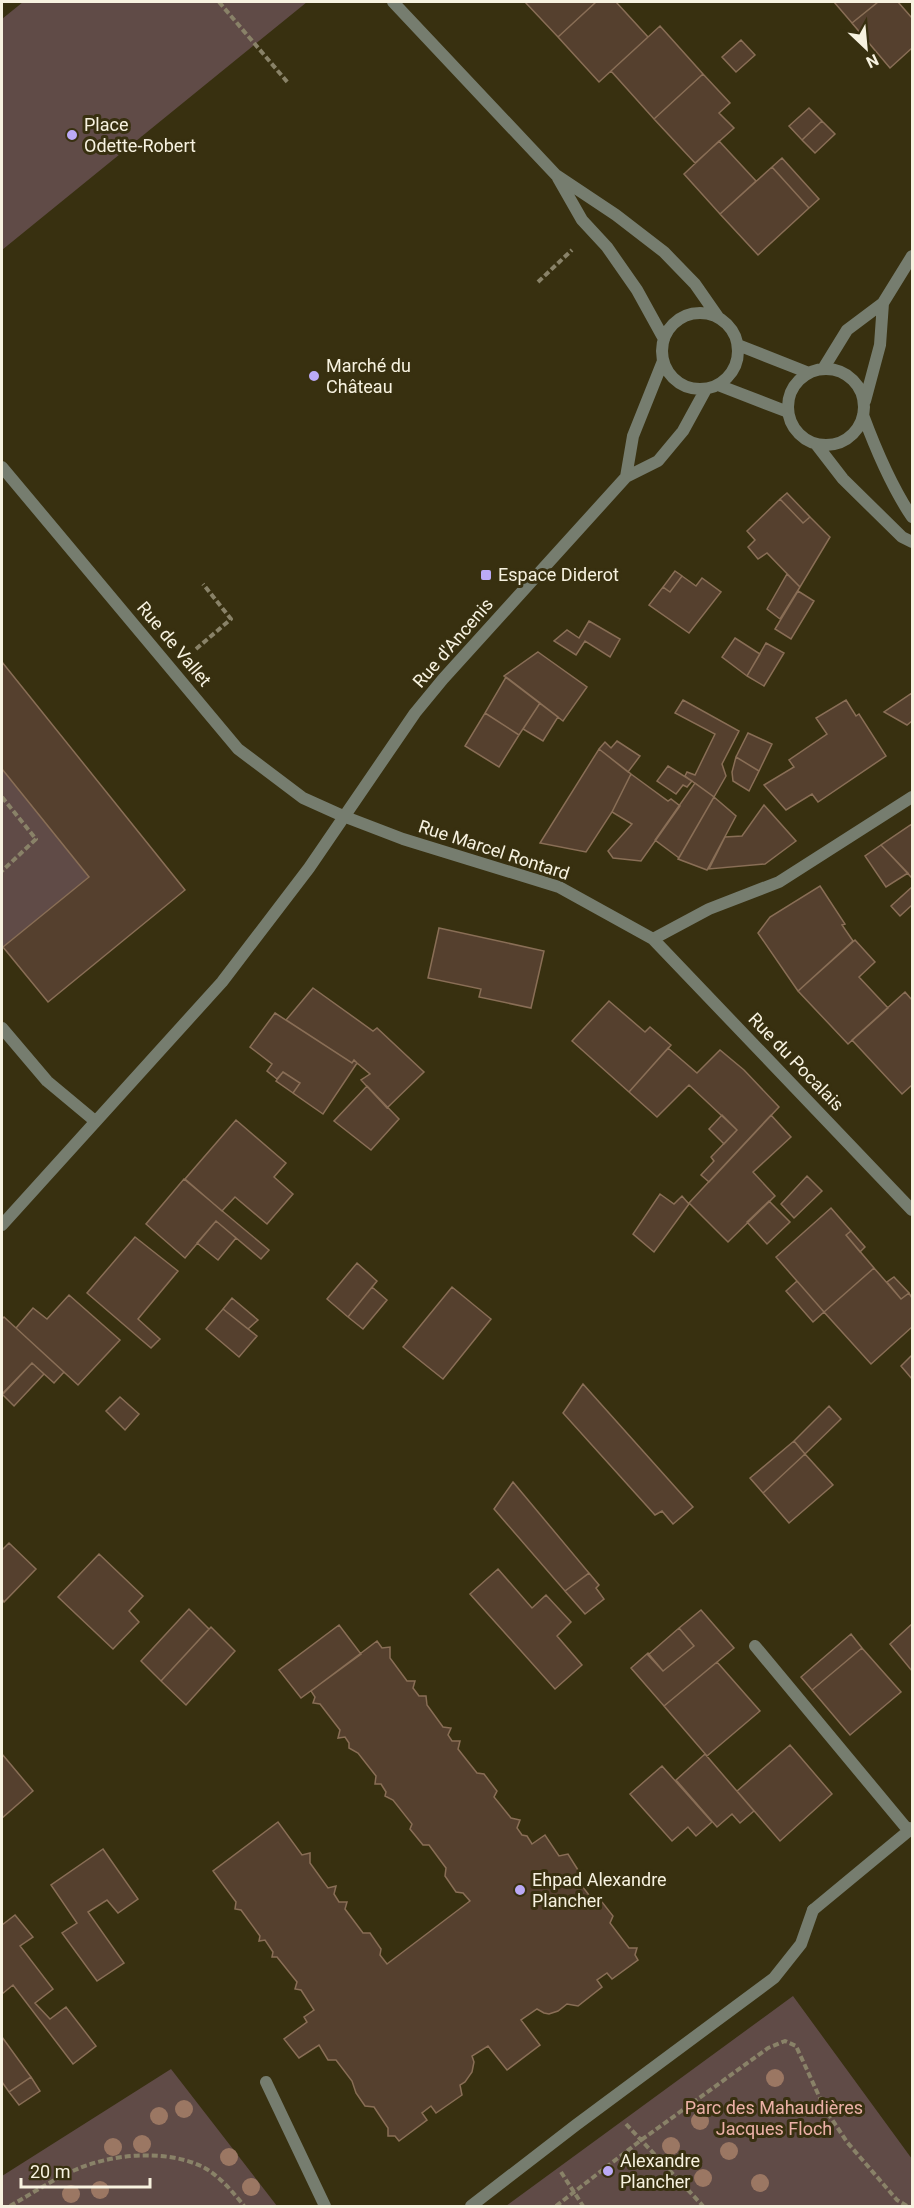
<svg xmlns="http://www.w3.org/2000/svg" width="914" height="2208" font-family="Roboto,sans-serif">
  <style>
    .green { fill: #604b47 }
    .building { fill: #55402e; stroke: #896e56; stroke-width: 1.5 }
    .lines { fill: none; stroke-linecap: round; stroke-linejoin: round }
    .path { stroke: #898268; stroke-width: 4; stroke-dasharray: 6 3; stroke-linecap: butt }
    .service { stroke: #767d6f; stroke-width: 12 }
    .minor { stroke: #767d6f; stroke-width: 12 }
    .tree { fill: #9b7763 }
    .poi-dot { fill: #bbaaf6; stroke: #383010; stroke-width: 2 }
    .labels { text-anchor: middle; stroke-width: 6; stroke-linejoin: round; paint-order: stroke }
    .poi-label { font-size: 18px; fill: #f7f2e0; stroke: #383010; text-anchor: start }
    .street-label { font-size: 18px; fill: #f7f2e0; stroke: #383010 }
    .park-label { font-size: 18px; fill: #ecb1a7; stroke: #383010 }
  </style>
  <rect width="100%" height="100%" fill="#383010"/>
  <!-- green -->
  <path class="green" d="M23,2H307L2,250V19Z
    M2,769L89,877L2,948Z
    M793,1996L912,2159V2206H506Z
    M171,2069L277,2206H2V2176Z"/>
  <!-- building -->
  <path class="building" d="M525,2H596L558,37Z
    M596,2H616L648,37L599,82L558,37Z
    M834,2H878L852,23Z
    M878,2H898L912,18V48L890,68L852,23Z
    M660,26L703,74L654,119L611,71Z
    M741,40L755,55L736,72L722,57Z
    M703,74L730,103L719,113L734,128L695,163L654,119Z
    M809,108L822,121L802,140L789,126Z
    M822,121L835,134L815,153L802,140Z
    M719,141L756,181L720,214L684,174Z
    M782,158L819,199L809,208L772,167Z
    M772,167L809,208L758,255L720,214Z
    M787,493L810,517L803,523L780,499Z
    M780,499L803,523L810,517L830,537L800,587L767,553L758,559L748,547L755,540L747,531Z
    M675,571L682,576L670,592L663,587Z
    M787,574L800,587L780,619L767,609Z
    M682,576L696,586L702,578L721,592L689,633L649,605L663,587L670,592Z
    M798,591L814,601L791,639L775,629Z
    M589,621L620,639L610,657L585,641L576,655L554,641L567,630L579,638Z
    M735,638L760,654L747,676L722,657Z
    M766,643L784,653L764,686L747,676Z
    M538,652L587,687L563,721L504,676Z
    M2,662L185,890L48,1002L3,947L89,877L2,769Z
    M506,677L540,703L519,735L485,713Z
    M912,693V721L907,725L884,712Z
    M683,700L739,731L722,764L726,776L714,797L685,776L687,772L695,775L715,734L675,713Z
    M846,700L856,716L859,714L886,756L818,802L812,794L786,810L764,785L794,767L789,760L827,734L816,718Z
    M540,703L558,717L543,741L523,729Z
    M485,713L519,735L499,767L465,746Z
    M748,733L772,744L759,771L736,757Z
    M617,741L640,756L628,772L599,749L605,742L611,748Z
    M599,749L631,774L612,812L586,852L540,843Z
    M736,757L759,771L749,791L733,781L732,772Z
    M668,766L692,781L687,787L683,785L676,794L657,781Z
    M631,774L668,801L671,799L680,806L641,861L613,858L608,851L632,824L612,812Z
    M695,783L714,797L679,858L655,840Z
    M714,797L736,816L707,870L678,859Z
    M764,805L796,841L765,864L709,869L725,837L742,836Z
    M912,824V878L881,845Z
    M881,845L908,873L886,887L865,856Z
    M820,886L845,924L842,925L853,941L798,991L758,933L770,917Z
    M912,887V905L900,916L891,906Z
    M439,928L544,951L531,1008L479,997L481,989L428,978Z
    M855,940L875,962L859,977L888,1008L848,1044L798,991Z
    M313,988L373,1031L377,1028L424,1072L387,1108L361,1080L370,1074L357,1063L354,1060L352,1063L286,1020Z
    M905,992L912,1000V1085L902,1094L852,1040Z
    M609,1001L645,1032L650,1027L671,1045L629,1092L572,1041Z
    M275,1013L352,1063L354,1060L357,1063L323,1114L293,1093L300,1083L283,1072L277,1079L267,1071L272,1064L250,1047Z
    M668,1048L697,1073L720,1050L744,1070L779,1107L709,1182L701,1175L714,1161L711,1157L737,1130L689,1085L657,1117L629,1092Z
    M283,1072L300,1083L293,1093L276,1081Z
    M367,1086L399,1119L371,1150L334,1121Z
    M722,1115L737,1130L724,1144L709,1129Z
    M771,1115L791,1137L753,1172L775,1196L728,1242L689,1203Z
    M236,1120L286,1163L274,1177L293,1194L267,1224L235,1197L222,1211L185,1179Z
    M807,1176L822,1191L794,1218L781,1204Z
    M184,1179L269,1250L261,1259L216,1221L185,1258L146,1224Z
    M660,1194L674,1204L682,1196L689,1204L654,1252L633,1234Z
    M769,1201L790,1222L767,1244L747,1222Z
    M831,1208L851,1231L846,1235L874,1268L824,1312L776,1257Z
    M216,1221L236,1238L218,1260L197,1243Z
    M851,1231L865,1247L860,1252L846,1235Z
    M135,1237L178,1271L138,1319L160,1339L151,1348L87,1293Z
    M357,1263L377,1281L348,1317L327,1299Z
    M874,1268L901,1299L909,1293L912,1298V1327L871,1364L824,1312Z
    M894,1277L909,1293L901,1299L887,1282Z
    M797,1281L824,1312L813,1322L786,1291Z
    M372,1287L387,1300L363,1329L348,1317Z
    M452,1287L491,1319L443,1379L403,1347Z
    M69,1295L120,1340L78,1385L16,1328L33,1308L47,1319Z
    M232,1298L258,1320L248,1329L223,1309Z
    M223,1309L257,1336L239,1357L206,1329Z
    M4,1317L64,1372L54,1383L32,1363L2,1395V1319Z
    M912,1355V1379L901,1366Z
    M32,1363L44,1374L14,1406L2,1394Z
    M583,1384L693,1507L673,1524L662,1511L655,1515L563,1413Z
    M120,1397L139,1414L125,1430L106,1411Z
    M829,1406L841,1419L805,1454L794,1441Z
    M794,1441L805,1454L763,1493L750,1478Z
    M805,1454L833,1485L789,1523L763,1493Z
    M513,1482L589,1573L565,1591L494,1509Z
    M9,1543L36,1569L4,1602L2,1599V1550Z
    M99,1554L143,1596L129,1611L139,1622L113,1649L58,1597Z
    M498,1569L532,1608L546,1595L571,1622L557,1636L582,1665L555,1689L470,1594Z
    M589,1573L599,1585L596,1588L604,1599L585,1614L565,1591Z
    M189,1609L209,1629L161,1681L141,1661Z
    M701,1610L734,1648L664,1706L631,1668L648,1653L663,1671L694,1646L679,1628Z
    M912,1624V1671L890,1644Z
    M339,1625L361,1654L301,1698L279,1670Z
    M211,1627L235,1651L186,1705L161,1681Z
    M679,1628L694,1646L663,1671L648,1655Z
    M851,1634L862,1648L812,1690L801,1677Z
    M377,1641L382,1648L390,1647V1658L407,1681H415L413,1688L419,1696H426L427,1705L443,1727L451,1728L448,1735L452,1741H460L458,1749L477,1773L484,1774L497,1791L494,1797L511,1818L520,1820L517,1828L522,1835L527,1836L532,1844L545,1835L559,1856L568,1854L578,1870L576,1878L595,1903L602,1902L613,1916L610,1923L629,1948H637L635,1955L638,1960L612,1979L607,1973L597,1980L602,1987L578,2006L567,2004L558,2011L549,2014L544,2013L537,2009L521,2020L540,2045L507,2070L488,2046L472,2056L474,2062L472,2072L465,2082L460,2085L462,2095L436,2113L431,2106L422,2113L427,2120L399,2141L395,2136H388V2128L374,2107L365,2106L356,2093L352,2081L336,2060H328L319,2045L299,2058L284,2039L307,2022L304,2017L314,2010L301,1990L295,1989L297,1982L277,1957H272L273,1952L265,1940L259,1941L260,1936L241,1910L235,1909L236,1902L213,1871L278,1822L302,1855L310,1853V1863L328,1888L336,1886L334,1894L339,1902H347L345,1909L363,1933H370L381,1949L380,1955L387,1964L470,1901L463,1893L456,1892L445,1876L446,1868L429,1845H423L410,1829L412,1824L393,1800L385,1796L386,1792L381,1784H375L376,1776L358,1753L349,1748V1743L345,1737L338,1738L340,1730L320,1704L313,1703L315,1697L311,1691Z
    M862,1648L901,1692L850,1735L812,1690Z
    M717,1662L760,1711L707,1756L664,1706Z
    M790,1745L832,1794L780,1841L737,1791Z
    M2,1754L33,1791L2,1818Z
    M705,1754L754,1811L740,1823L732,1814L717,1827L676,1780Z
    M662,1766L712,1822L696,1836L688,1827L672,1841L630,1794Z
    M103,1849L138,1899L118,1913L107,1900L88,1912L124,1963L97,1981L62,1933L77,1923L51,1885Z
    M15,1915L33,1937L20,1946L53,1989L35,2003L50,2019L66,2007L96,2046L73,2064L13,1985L2,1994V1925Z
    M2,2037L31,2077L9,2092L2,2082Z
    M31,2077L40,2091L19,2105L9,2092Z"/>
  <g class="lines">
    <!-- path -->
    <path class="path" d="M219,2L289,84
      M538,282L572,250
      M196,649L231,619L203,584
      M2,797L36,839L2,871
      M626,2124L703,2206
      M561,2172L583,2206
      M10,2206C31,2194 52,2180 75,2170C111,2154 164,2149 201,2166C218,2174 233,2192 244,2206
      M556,2206L640,2141L768,2048L785,2041L796,2046L825,2109L847,2142L897,2200L907,2206"/>
    <!-- service -->
    <path class="service" d="M266,2082L325,2206
      M471,2206L576,2125L774,1978L801,1944L813,1910"/>
    <!-- minor -->
    <path class="minor" d="M393,2L556,175L616,215L664,252L695,284L718,317
      M558,178L582,220L607,247L637,290L664,339
      M662 351a38 38 0 1 1 76 0a38 38 0 1 1-76 0Z
      M738,345L809,373
      M823,369L847,330L883,303L912,256
      M788 407a38 38 0 1 1 76 0a38 38 0 1 1-76 0Z
      M718,385L788,412
      M865,401L880,345L883,303
      M863,415C876,450 891,486 912,517
      M816,444L843,479L902,537L912,542
      M2,467L238,749L303,798L343,816L403,839L559,887L653,939L912,1210
      M626,477L633,436L663,361
      M653,939L709,909L779,882L912,797
      M2,1028L47,1081L95,1121
      M2,1225L222,982L309,868L415,713L443,679L626,477L658,461L683,431L706,389
      M755,1646L908,1830
      M813,1910L912,1828"/>
  </g>
  <!-- trees -->
  <g class="tree">
    <circle cx="775" cy="2078" r="9"/>
    <circle cx="184" cy="2109" r="9"/>
    <circle cx="159" cy="2116" r="9"/>
    <circle cx="700" cy="2121" r="9"/>
    <circle cx="142" cy="2144" r="9"/>
    <circle cx="671" cy="2146" r="9"/>
    <circle cx="113" cy="2147" r="9"/>
    <circle cx="729" cy="2151" r="9"/>
    <circle cx="229" cy="2157" r="9"/>
    <circle cx="703" cy="2178" r="9"/>
    <circle cx="760" cy="2183" r="9"/>
    <circle cx="251" cy="2187" r="9"/>
    <circle cx="100" cy="2190" r="9"/>
    <circle cx="71" cy="2194" r="9"/>
  </g>
  <!-- markers -->
  <g class="poi-dot">
    <circle cx="72" cy="135" r="6"/>
    <circle cx="314" cy="376" r="6"/>
    <rect x="480" y="569" width="12" height="12" rx="3"/>
    <circle cx="520" cy="1890" r="6"/>
    <circle cx="608" cy="2171" r="6"/>
  </g>
  <g class="labels">
    <!-- poi labels -->
    <g class="poi-label">
      <text x="84" y="131">Place<tspan x="84" dy="21">Odette-Robert</tspan></text>
      <text x="326" y="372">Marché du<tspan x="326" dy="21">Château</tspan></text>
      <text x="498" y="581">Espace Diderot</text>
      <text x="532" y="1886">Ehpad Alexandre<tspan x="532" dy="21">Plancher</tspan></text>
      <text x="620" y="2167">Alexandre<tspan x="620" dy="21">Plancher</tspan></text>
    </g>
    <!-- street labels -->
    <g class="street-label">
      <text transform="translate(453 643) rotate(-49)" y="6">Rue d'Ancenis</text>
      <text transform="translate(174 644) rotate(50)" y="6">Rue de Vallet</text>
      <text transform="translate(494 850) rotate(18)" y="6">Rue Marcel Rontard</text>
      <text transform="translate(796 1062) rotate(46)" y="6">Rue du Pocalais</text>
    </g>
    <!-- park labels -->
    <g class="park-label">
      <text x="774" y="2114">Parc des Mahaudières<tspan x="774" dy="21">Jacques Floch</tspan></text>
    </g>
  </g>
  <!-- border -->
  <rect width="914" height="2208" fill="none" stroke="#f7f2e0" stroke-width="6"/>
  <!-- north arrow -->
  <g transform="translate(866 48) rotate(154)" stroke="#383010" stroke-width="4.5" paint-order="stroke">
  <path d="M0-4.5L10 22L0 15L-10 22Z" fill="#f7f2e0"/>
  <text y="-9" font-size="16" font-weight="bold" text-anchor="middle" fill="#f7f2e0">N</text>
  </g>
  <!-- scale -->
  <path d="M21 2178v9h129v-9" fill="none" stroke="#f7f2e0" stroke-width="3"/>
  <text x="30" y="2178" font-size="18" fill="#f7f2e0" stroke="#383010" stroke-width="4.5" paint-order="stroke">20 m</text>
</svg>
